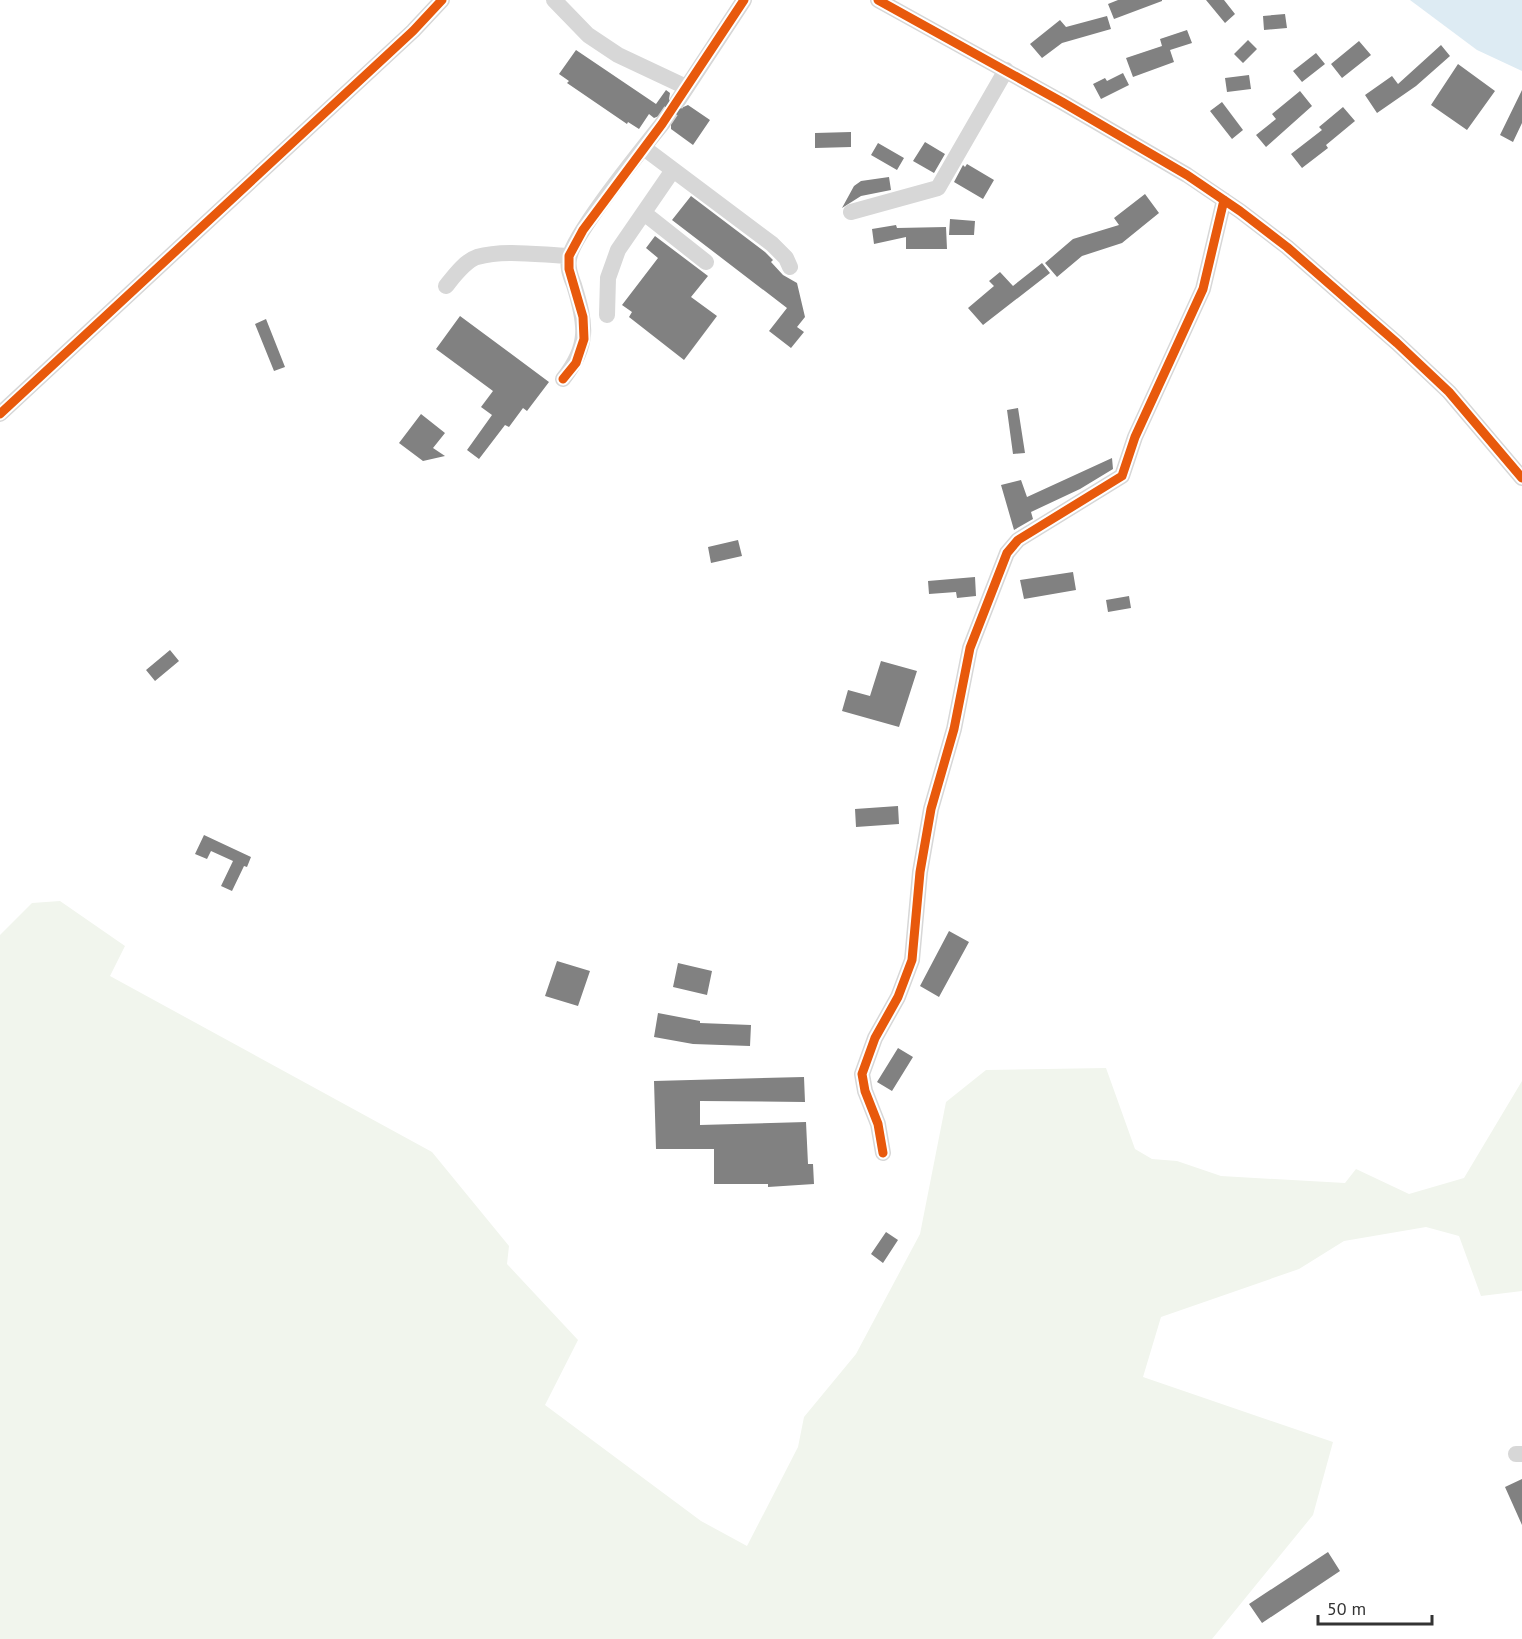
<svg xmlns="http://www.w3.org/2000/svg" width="1522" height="1639" font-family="'PT Sans',sans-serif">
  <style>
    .green { fill: #f1f5ed }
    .water { fill: #ddebf3 }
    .building { fill: #818181 }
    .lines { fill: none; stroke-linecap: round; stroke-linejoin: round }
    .minor-tunnel { stroke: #d6d6d6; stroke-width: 16; stroke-dasharray: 16 8; stroke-linecap: butt }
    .minor { stroke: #d7d7d7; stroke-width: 16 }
    .cycleway-casing { stroke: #fff; stroke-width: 13 }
    .cycleway { stroke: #e8590c; stroke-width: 9 }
  </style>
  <rect width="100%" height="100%" fill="#fff"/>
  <!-- green -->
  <path class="green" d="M60,901L125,946L110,976L432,1152L509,1246L507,1264L578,1340L545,1405L701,1521L747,1546L798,1447L804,1417L856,1354L920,1234L946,1102L986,1070L1106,1068L1135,1149L1152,1159L1177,1161L1221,1176L1345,1183L1356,1169L1409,1194L1464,1178L1522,1081V1291L1481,1296L1459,1236L1426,1227L1344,1241L1299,1269L1161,1317L1143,1377L1333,1442L1313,1515L1212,1639H0V935L32,903Z"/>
  <!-- water -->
  <path class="water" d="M1410,0H1522V71L1477,50Z"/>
  <!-- building -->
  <path class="building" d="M1118,0H1162V1L1114,19L1108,4Z
    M1206,0H1224L1235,14L1225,23Z
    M1285,14L1287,28L1264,30L1263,16Z
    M1107,16L1111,29L1062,43L1042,58L1030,44L1060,20L1066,27Z
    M1187,30L1192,43L1170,50L1174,62L1133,77L1126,58L1162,46L1160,39Z
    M1248,40L1257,49L1243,63L1234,54Z
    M1359,41L1371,55L1342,78L1331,64Z
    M1441,45L1450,56L1416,86L1377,113L1365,95L1392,76L1398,84Z
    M576,50L656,104L666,90L670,93L669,99L673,107L679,109L688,105L710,120L693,145L671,129V120L664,114L654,118L649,114L639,129L628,122L627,124L567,83L569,81L559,74Z
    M1316,53L1325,64L1302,82L1293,71Z
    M1458,64L1495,91L1467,130L1431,105Z
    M1123,73L1129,85L1101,99L1093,84L1105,78L1107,81Z
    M1249,75L1251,89L1227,92L1225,78Z
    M1522,90V123L1513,142L1500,135Z
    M1300,91L1312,106L1266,147L1256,135L1276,119L1272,114Z
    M1222,102L1243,130L1232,139L1210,111Z
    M1343,107L1355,121L1326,145L1328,148L1302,168L1291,154L1322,130L1319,127Z
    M851,132V147L815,148V133Z
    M925,142L945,154L934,173L913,161Z
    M878,143L904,158L897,170L871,155Z
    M967,164L994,180L983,199L954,182L963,165L965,167Z
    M889,177L891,190L861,196L842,208L854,186L861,181Z
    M1145,194L1159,213L1122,243L1082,256L1057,277L1045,263L1073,239L1119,225L1114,218Z
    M691,196L765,252L773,260L771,262L783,275L797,283L805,317L797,327L804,332L791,348L769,331L787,308L672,220Z
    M950,219L975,221L974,235H949Z
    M896,225L897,228L946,227L947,249H906V237L874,244L872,229Z
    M655,236L708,276L691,297L717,316L684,360L629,317L632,312L622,305L658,258L646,248Z
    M1042,263L1050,273L983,325L968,308L994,286L989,281L1000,272L1013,286Z
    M460,316L549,382L527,411L523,408L509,427L505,425L479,459L467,450L492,415L481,407L493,391L436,349Z
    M266,319L285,367L274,371L255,324Z
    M1018,408L1025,453L1013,454L1007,410Z
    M421,414L445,433L433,448L445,456L423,461L399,443Z
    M1112,458L1113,469L1080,489L1031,512L1033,519L1014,530L1001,485L1021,480L1027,497Z
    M738,540L742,556L711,563L708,547Z
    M1073,572L1076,590L1024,599L1020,580Z
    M975,577L976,596L957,598L956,592L929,594L928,581Z
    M1129,596L1131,608L1108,612L1106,600Z
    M170,650L179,661L155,681L146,670Z
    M881,661L917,671L899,727L842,711L848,690L870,696Z
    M898,806L899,824L856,827L855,809Z
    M204,835L251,857L247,867L244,866L232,891L221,886L233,861L211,851L207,859L195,854Z
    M949,931L969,942L939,997L920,986Z
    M557,961L590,971L578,1006L545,996Z
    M678,963L712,971L707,995L673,987Z
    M658,1013L700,1021V1023L751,1025L750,1046L693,1044L654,1037Z
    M898,1048L913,1057L892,1091L877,1082Z
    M804,1077L805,1102L700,1101V1125L806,1122L808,1164H813L814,1184L768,1187V1184H714V1149H656L654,1081Z
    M886,1232L898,1240L883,1263L871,1254Z
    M1522,1479V1525L1505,1487Z
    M1328,1552L1340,1571L1262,1623L1249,1604Z"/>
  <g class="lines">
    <!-- minor-tunnel -->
    <path class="minor-tunnel" d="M662,124L679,99"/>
    <!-- minor -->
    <path class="minor" d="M554,0L588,35L618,55L686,87
      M878,0L1062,102L1187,175L1240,211L1287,247L1397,343L1449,392L1522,478
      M679,99L744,0
      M644,148L772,244L786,258L790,267
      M851,212L938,188L1006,70
      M644,213L706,262
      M446,286C454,276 465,261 477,257C505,249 540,255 569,256
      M607,315L608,278L618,250L673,170
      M563,379C590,345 586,324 574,285C571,277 567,268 569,259C572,235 644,147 662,124
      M0,414L413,31L442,0
      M883,1153L878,1124L865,1091L862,1074L875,1038L898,997L912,960L920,872L931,809L954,729L970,648L1007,553L1018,540L1122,476L1135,437L1203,289L1224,200
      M1516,1454H1522"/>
    <defs>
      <path id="cycleway" d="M878,0L1062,102L1187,175L1240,211L1287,247L1397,343L1449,392L1522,478
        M563,379L576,363L584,339L583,317L569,269V256L583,230L662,124L744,0
        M0,414L413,31L442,0
        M883,1153L878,1124L865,1091L862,1074L875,1038L898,997L912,960L920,872L931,809L954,729L970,648L1007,553L1018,540L1122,476L1135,437L1203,289L1224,200"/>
    </defs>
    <!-- cycleway casing -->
    <use href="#cycleway" class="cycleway-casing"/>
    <!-- cycleway -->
    <use href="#cycleway" class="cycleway"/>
  </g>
  <!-- scale -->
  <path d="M1318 1615v9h114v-9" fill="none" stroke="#333333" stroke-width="3"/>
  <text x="1327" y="1615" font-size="18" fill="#333333" stroke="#ffffff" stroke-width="4.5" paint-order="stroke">50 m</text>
</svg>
